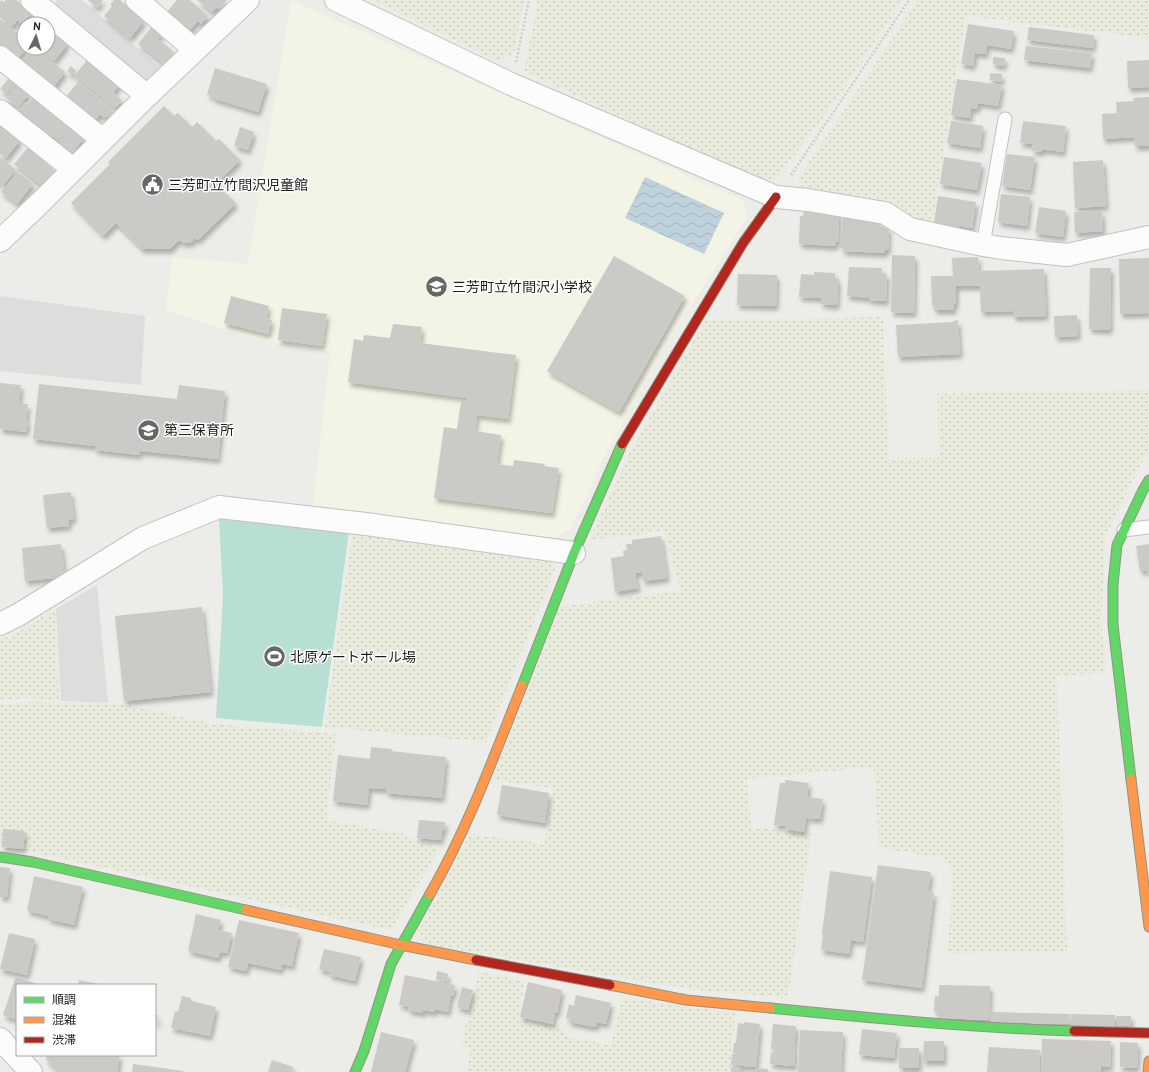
<svg xmlns="http://www.w3.org/2000/svg" width="1149" height="1072" font-family="Cabin,'Noto Sans JP',sans-serif">
  <style>
    .education { fill: #f3f4e5 }
    .farmland { fill: url(#farmland-dots) }
    .pitch { fill: #b8dfd3 }
    .parking { fill: #dddddb }
    .water { fill: url(#water-waves) }
    .building { fill: #cbcac7; filter: url(#shadow) }
    .lines { fill: none; stroke-linecap: round; stroke-linejoin: round }
    .lane-casing { stroke: #c2c2c0; stroke-width: 15 }
    .street-casing { stroke: #c2c2c0; stroke-width: 24 }
    .fast-casing { stroke: #919582; stroke-width: 11 }
    .slow-casing { stroke: #919582; stroke-width: 11 }
    .jam-casing { stroke: #919582; stroke-width: 11 }
    .path { stroke: #d5cbc8; stroke-width: 2.5; stroke-dasharray: 2 2; stroke-linecap: butt }
    .lane { stroke: #fcfcfc; stroke-width: 13 }
    .street { stroke: #fcfcfc; stroke-width: 22 }
    .fast { stroke: #63d668; stroke-width: 9 }
    .slow { stroke: #ff974d; stroke-width: 9 }
    .jam { stroke: #b3261e; stroke-width: 9 }
    .labels { text-anchor: middle; stroke-width: 3; stroke-linejoin: round; paint-order: stroke }
    .poi-label { font-size: 14px; fill: #1f1f1f; stroke: #fff; text-anchor: start }
  </style>
  <defs>
    <pattern id="farmland-dots" width="8" height="8" patternUnits="userSpaceOnUse"><rect width="8" height="8" fill="#e9ebdd"/><path d="M2 2h.1M6 6h.1" fill="none" stroke="#c7c9bd" stroke-width="1.8" stroke-linecap="round"/></pattern>
    <pattern id="water-waves" width="16" height="10" patternUnits="userSpaceOnUse"><rect width="16" height="10" fill="#bfd2dc"/><path d="M0 5q4-4 8 0t8 0" fill="none" stroke="#a4b4bc"/></pattern>
    <filter id="shadow"><feDropShadow dx="2.5" dy="4.5" stdDeviation="2" flood-color="#0004"/></filter>
  </defs>
  <rect width="100%" height="100%" fill="#ecece8"/>
  <!-- education -->
  <path class="education" d="M291,0L742,200L748,216L674,333L607,451L571,528L555,538L313,505L330,352L253,339L166,310L172,257L248,264Z"/>
  <!-- farmland -->
  <path class="farmland" d="M374,0H524L514,52L499,62Z
    M538,0H903L834,103L776,179L757,181L524,71Z
    M918,0H1149V38L966,16L932,224L911,220L887,200L803,190L798,179Z
    M883,317L888,459L939,458L938,394L1149,390V451L1142,461L1105,537L1101,622L1105,673L1057,676L1067,951L948,954L952,878L950,865L944,858L879,848L874,767L747,779L751,827L811,834L788,998L690,989L424,944L417,932L470,834L545,844L553,788L492,780L559,607L680,591L665,531L590,540L629,454L705,321Z
    M352,534L552,559L555,569L486,742L325,727Z
    M55,609L59,700L31,698L0,700V639L15,634Z
    M34,702L124,705L214,724L336,734L326,820L402,834L439,849L391,930L28,851L0,848V704Z
    M479,972L525,981L518,1019L564,1028L563,1036L611,1045L623,998L735,1013L730,1072H467L471,1048L461,1045Z"/>
  <!-- pitch -->
  <path class="pitch" d="M219,517L349,532L322,727L216,718L223,596Z"/>
  <!-- parking -->
  <path class="parking" d="M58,0H82L162,69L149,80H139L52,7Z
    M0,296L145,316L141,385L0,371Z
    M97,585L108,703L61,701L56,609Z"/>
  <!-- water -->
  <path class="water" d="M645,177L724,213L704,254L625,218Z"/>
  <!-- building -->
  <path class="building" d="M2,0L4,2L6,0H16L32,12L22,24L17,20L12,27L0,17V2Z
    M88,0H103L97,8Z
    M114,0H120L144,21L130,38L104,16L112,6L110,5Z
    M177,0H190L208,16L201,24L198,21L188,32L166,13Z
    M197,0H227L220,9L217,7L212,12Z
    M0,19L24,39V48H27L18,58L0,47Z
    M968,24L1014,31L1011,49L987,45L986,54L975,53L973,66L961,64Z
    M48,25L68,41L65,44L67,45L54,61L38,48H48Z
    M152,26L162,34L158,39L174,52L164,64L138,44Z
    M1029,27L1094,35L1093,48L1027,40Z
    M1026,46L1092,53L1090,68L1024,60Z
    M32,48H35L65,72L53,88L22,61Z
    M993,57L1005,58L1004,66L993,64Z
    M89,58L120,84L113,93L122,100L115,108L74,76Z
    M1149,60V87L1128,88L1127,61Z
    M71,66L76,71L72,75L67,71Z
    M215,68L267,84L258,112L212,98L213,96L207,95Z
    M990,73L1002,74L1001,82L990,80Z
    M11,76L18,82L7,94L0,89Z
    M957,79L1002,85L998,106L978,103L977,109L971,108L970,118L951,115Z
    M78,82L114,111L109,118L107,116L105,118L100,114L94,122L65,98Z
    M17,84L29,94L18,107L6,98Z
    M33,97L70,127L59,141L53,136L49,140L16,113L25,102L28,104Z
    M1149,97V146H1135L1134,137L1103,139L1102,114L1117,113L1116,102L1134,101L1133,98Z
    M164,106L174,116L178,113L192,127L197,122L216,141L219,139L240,160L216,184L236,203L198,240L195,238L192,242L186,243L182,242L179,240L170,249H142L116,223L103,236L71,203L110,164L108,162Z
    M951,121L983,126L980,148L947,143Z
    M1023,121L1066,126L1063,152L1042,149V152L1032,151L1033,144L1020,143Z
    M0,123L20,140L6,158L0,154Z
    M240,127L254,132L248,150L234,146Z
    M70,128L84,138L73,152L60,141Z
    M29,146L47,161L45,163L55,171L42,186L14,164Z
    M1007,154L1035,157L1030,190L1002,186Z
    M0,157L16,170L0,189Z
    M944,157L982,163L977,190L940,184Z
    M1103,160L1106,206L1075,208L1073,162Z
    M18,172L33,184L17,204L1,192Z
    M1001,194L1030,197L1027,226L998,222Z
    M938,196L976,202L972,228L956,226V228L946,226V224L934,223Z
    M1039,207L1066,211L1063,237L1035,233Z
    M804,211L839,212L838,242H836L835,246L799,244L800,216H803Z
    M1102,211L1103,231L1075,233L1074,212Z
    M842,216L863,217V221H881L880,228H889L888,250H885V253L843,251V248H841Z
    M892,255L915,256L914,313L891,312Z
    M614,256L685,296L619,412L547,371Z
    M978,257L979,271L1044,269L1046,316L1013,317V311L981,312L980,286H956V304H954V310H934V305H932L931,276H953L952,258Z
    M1149,258V313L1120,314L1119,259Z
    M849,267L882,268L881,274H887L886,301L869,300V298L847,296Z
    M1090,268H1111L1110,330L1089,329Z
    M814,272L835,273V278L838,279L837,305L821,304V298L799,297L801,274L814,275Z
    M738,274L777,275L776,306L737,305Z
    M231,296L269,306L266,318L272,320L268,334L224,323Z
    M282,308L327,314L322,346L278,340Z
    M1077,315L1078,336L1055,337L1054,316Z
    M958,320L960,354L898,357L896,325L953,322V321Z
    M393,324L422,327L420,343L516,355L508,419L477,415L475,431L501,435L497,464L513,466L514,460L545,464L544,466L559,468L552,513L434,498L444,427L457,429L461,402H467L468,398L348,382L354,339L363,341L364,335L390,338Z
    M0,383L21,385L19,404H28L26,421L28,422L26,432L0,429Z
    M39,384L177,399L179,385L225,391L218,459L140,451L139,455L95,450V446L33,439Z
    M71,492L74,519L69,520V526L47,528L43,495Z
    M661,536L667,578L643,581L642,573H635L638,588L615,592L611,558L624,556L623,551L627,550L626,544H632V540Z
    M61,544L65,577L25,581L22,548Z
    M1149,544V573L1148,574L1147,570L1140,571L1136,546Z
    M202,607L211,692L124,701L115,616Z
    M371,747L392,749L391,751L446,757L442,798L386,793L387,789L369,788L367,805L333,801L338,755L370,759Z
    M785,780L809,783L807,797L823,799L820,819L807,818L809,806H806H808L804,832L785,829L786,826L774,825L780,783H785Z
    M502,785L549,793L545,823L497,815Z
    M419,820L445,822L444,831L442,830L441,840L417,838Z
    M3,829L25,831L23,849L2,847Z
    M878,865L931,872L928,892L934,893L922,988L862,980Z
    M0,867L10,868L7,897H0Z
    M830,871L872,877L863,942L851,940L849,954L821,950L823,935L822,934Z
    M34,876L83,887L74,925L48,919L49,916L27,911Z
    M196,914L221,920L218,930L232,933L227,953L220,952L218,958L188,951Z
    M239,920L299,933L292,966L282,964L281,970L248,963L246,971L228,967Z
    M9,933L35,939L27,975L0,969Z
    M324,949L361,957L355,981L329,975L330,972L319,969Z
    M437,971L448,974L447,982L436,980Z
    M405,975L455,985L453,996L451,995L448,1012L435,1009V1012L423,1010V1013L408,1010L409,1007L399,1005Z
    M16,976L39,985H17V1020L3,1015Z
    M79,980L99,984V985H78Z
    M528,982L562,990L557,1013L555,1012L553,1024L520,1017Z
    M939,985L990,986L989,1020L938,1018V1011L934,1012L935,996H939Z
    M462,987L473,990L468,1010L457,1007Z
    M576,995L611,1003L606,1024L597,1022L596,1027L569,1022L570,1019L566,1018L569,1004L574,1006Z
    M182,996L191,998V1001L216,1007L210,1036L171,1028L175,1011L178,1012Z
    M990,1012L1070,1014L1069,1024L990,1022Z
    M1071,1014L1115,1015V1027L1070,1026Z
    M155,1015H158L156,1026H155Z
    M1116,1016H1131V1026H1116Z
    M744,1022L760,1024L756,1067L731,1065L732,1054H735L736,1053H733L734,1043H736L738,1023L744,1024Z
    M773,1024L796,1026L794,1050H795L794,1066L770,1064L771,1053H774L775,1050L771,1049Z
    M862,1029L897,1033L894,1058L859,1055Z
    M800,1030L843,1032L841,1072H798Z
    M381,1032L414,1040L405,1072H371Z
    M1042,1039L1111,1041L1110,1067H1101V1072H1041Z
    M924,1041H944V1061H923Z
    M1120,1042L1138,1043L1137,1068L1120,1067Z
    M989,1047L1040,1050L1039,1072H987Z
    M899,1048H919V1068H899Z
    M47,1055H120L117,1072H59L46,1059Z
    M272,1060L293,1067L292,1072H268Z
    M133,1064L183,1071V1072H132Z
    M731,1067H741V1072H731Z
    M755,1068L768,1069V1072H755Z"/>
  <g class="lines">
    <defs>
      <path id="lane" d="M983,245L1005,119
        M1124,530L1149,527"/>
      <path id="street" d="M32,0L147,96
        M137,0L195,50
        M336,0L511,84L776,197L808,200L885,213L910,229L983,245L1001,248L1067,255L1149,237
        M0,57L103,140
        M0,111L73,169
        M0,241L43,200L147,96L248,0
        M0,624L18,615L143,538L219,507L366,524L574,553
        M0,1039L31,1072"/>
      <path id="fast" d="M522,686L574,553L622,444
        M1131,779L1113,625V584L1117,545L1143,490L1149,480
        M0,857L33,862L246,910
        M770,1008C871,1018 972,1028 1074,1031
        M355,1072L364,1051L391,964L430,894"/>
      <path id="slow" d="M1131,779L1149,927
        M430,894C468,828 494,756 522,686
        M246,910L401,945L476,960
        M610,985L686,1000L770,1008
        M1148,1072L1149,1061"/>
      <path id="jam" d="M622,444L743,243L776,197
        M476,960L610,985
        M1074,1031L1149,1033"/>
    </defs>
    <!-- lane casing -->
    <use href="#lane" class="lane-casing"/>
    <!-- street casing -->
    <use href="#street" class="street-casing"/>
    <!-- fast casing -->
    <use href="#fast" class="fast-casing"/>
    <!-- slow casing -->
    <use href="#slow" class="slow-casing"/>
    <!-- jam casing -->
    <use href="#jam" class="jam-casing"/>
    <!-- path -->
    <path class="path" d="M516,62L529,0
      M791,175L909,0"/>
    <!-- lane -->
    <use href="#lane" class="lane"/>
    <!-- street -->
    <use href="#street" class="street"/>
    <!-- fast -->
    <use href="#fast" class="fast"/>
    <!-- slow -->
    <use href="#slow" class="slow"/>
    <!-- jam -->
    <use href="#jam" class="jam"/>
  </g>
  <!-- icons -->
  <defs>
    <symbol id="civic-disc" viewBox="-11 -11 22 22"><circle r="9.5" fill="#676765" stroke="#fff"/><path d="M-.6-6.5H3V-4.5H.6V-3L4-1V1h2V6H-6V1h2V-1L-.6-3ZM-1.2 2.5V6h2.4V2.5Z" fill="#fff"/></symbol>
    <symbol id="school-disc" viewBox="-11 -11 22 22"><circle r="9.5" fill="#676765" stroke="#fff"/><path d="M0-5L7-2L0 1L-7-2ZM-4 1L0 2.5L4 1V4Q0 6-4 4Z" fill="#fff"/></symbol>
    <symbol id="stadium-disc" viewBox="-11 -11 22 22"><circle r="9.5" fill="#676765" stroke="#fff"/><path d="M0-5a6.5 5 0 1 0 0 10a6.5 5 0 1 0 0-10ZM-3.5-1.8h7v3.6h-7Z" fill="#fff"/></symbol>
  </defs>
  <g fill-rule="evenodd">
    <use href="#civic-disc" x="140" y="172" width="25" height="25"/>
    <use href="#school-disc" x="424" y="274" width="25" height="25"/>
    <use href="#school-disc" x="136" y="418" width="25" height="25"/>
    <use href="#stadium-disc" x="262" y="644" width="25" height="25"/>
  </g>
  <g class="labels">
    <!-- poi labels -->
    <g class="poi-label">
      <text x="168" y="190">三芳町立竹間沢児童館</text>
      <text x="452" y="292">三芳町立竹間沢小学校</text>
      <text x="164" y="435">第三保育所</text>
      <text x="290" y="662">北原ゲートボール場</text>
    </g>
  </g>
  <!-- legend -->
  <rect x="16" y="984" width="140" height="72" fill="#ffffff" stroke="#a5a5a5"/>
  <rect x="24" y="997" width="20" height="6" fill="#63d668" stroke="#a5a5a5"/>
  <text x="52" y="1004" font-size="12" fill="#1f1f1f">順調</text>
  <rect x="24" y="1017" width="20" height="6" fill="#ff974d" stroke="#a5a5a5"/>
  <text x="52" y="1024" font-size="12" fill="#1f1f1f">混雑</text>
  <rect x="24" y="1037" width="20" height="6" fill="#b3261e" stroke="#a5a5a5"/>
  <text x="52" y="1044" font-size="12" fill="#1f1f1f">渋滞</text>
  <!-- north arrow -->
  <g transform="translate(36 36) rotate(5)"><circle r="19" fill="#ffffff" stroke="#a5a5a5"/>
  <path d="M0-3L7 15L0 10L-7 15Z" fill="#676765"/>
  <text y="-6" font-size="11" font-weight="bold" text-anchor="middle" fill="#1f1f1f">N</text>
  </g>
</svg>
